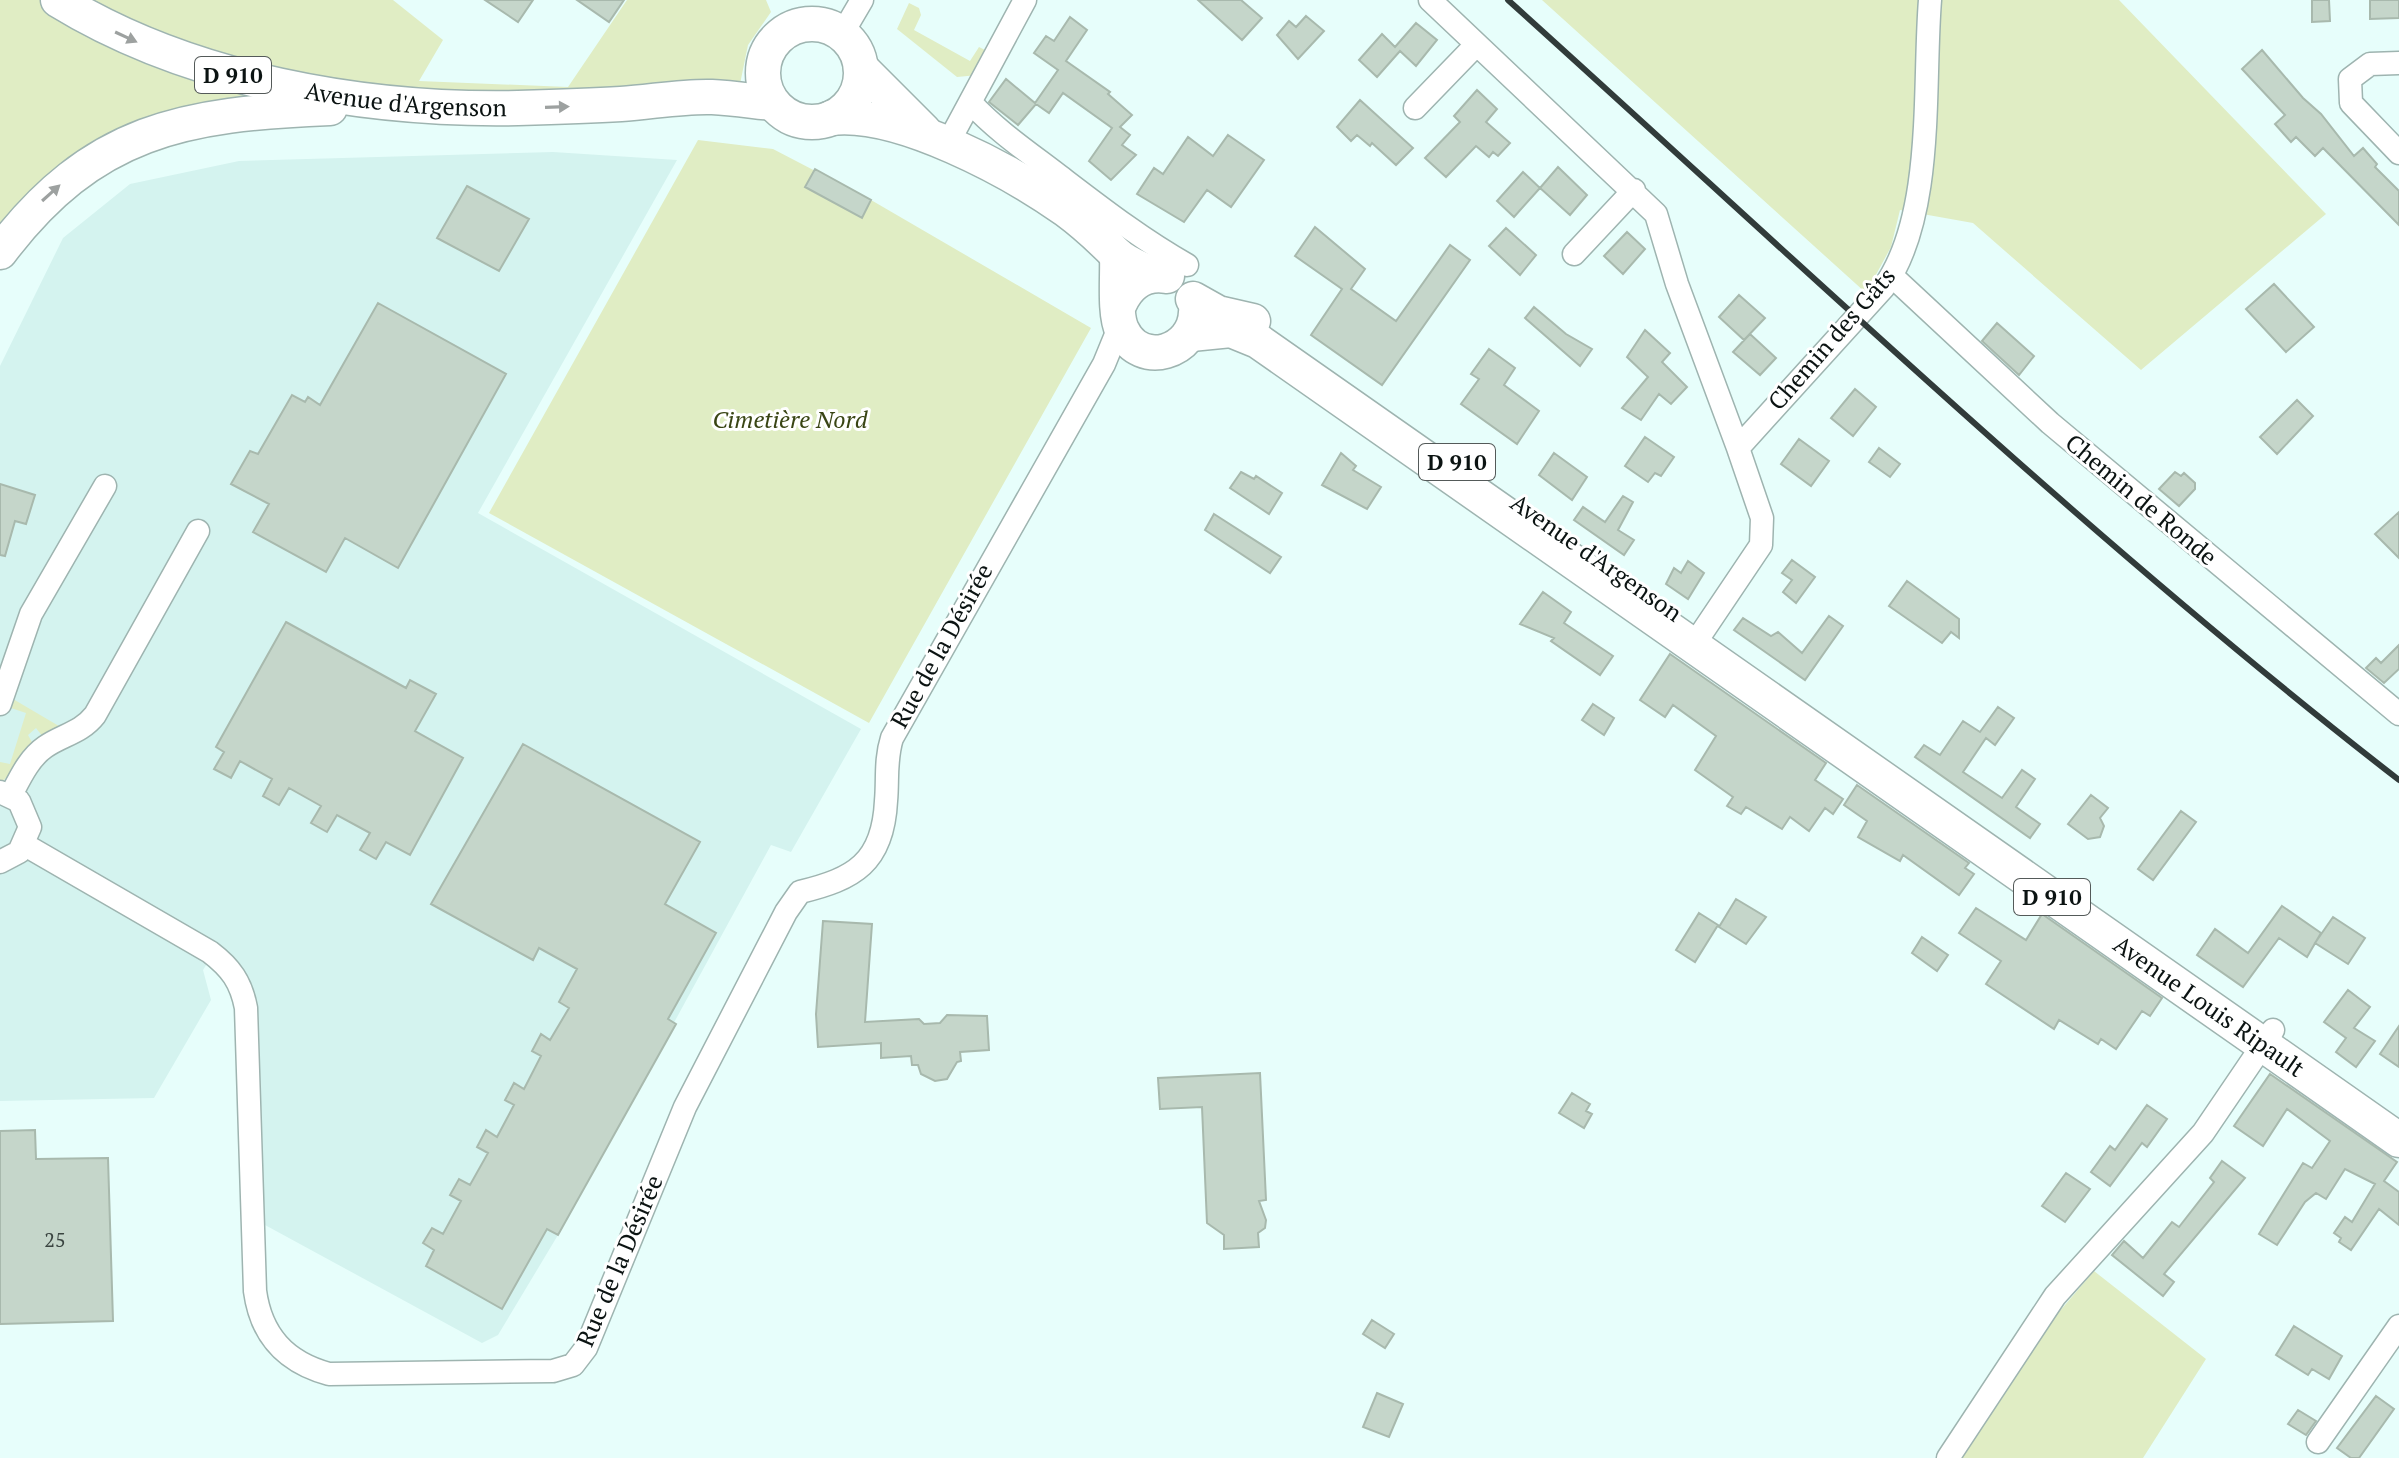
<svg xmlns="http://www.w3.org/2000/svg" width="2399" height="1458" font-family="'PT Serif',serif">
  <style>
    .built { fill: #d4f3ef }
    .green { fill: #e0edc4 }
    .building { fill: #c5d6ca; stroke: #a8b9ad; stroke-width: 2 }
    .lines { fill: none; stroke-linecap: round; stroke-linejoin: round }
    .minor-casing { stroke: #9eb4b0; stroke-width: 25 }
    .primary-casing { stroke: #9eb4b0; stroke-width: 37 }
    .minor { stroke: #fff; stroke-width: 22 }
    .primary { stroke: #fff; stroke-width: 34 }
    .rail { stroke: #313b3a; stroke-width: 6 }
    .oneway { fill: #9da1a0 }
    .labels { text-anchor: middle; stroke-width: 6; stroke-linejoin: round; paint-order: stroke }
    .number-label { font-size: 20px; fill: #3a4440 }
    .shield { fill: #fff; stroke: #545a59; stroke-width: 2 }
    .shield-label { font-size: 22px; font-weight: bold; fill: #0b1312 }
    .street-label { font-size: 24px; fill: #0b1312; stroke: #fff }
    .park-label { font-size: 24px; font-style: italic; fill: #394514; stroke: #fff }
  </style>
  <rect width="100%" height="100%" fill="#e7fefb"/>
  <!-- built -->
  <path class="built" d="M553,152L677,160L478,513L861,729L791,852L771,845L558,1235L498,1335L482,1343L265,1225L256,1011L251,983L239,962L219,945L203,970L211,1000L154,1098L0,1101V366L63,238L130,184L239,161Z"/>
  <!-- green -->
  <path class="green" d="M0,0H47L241,84L266,105L181,116L0,239Z
    M71,0H393L443,40L419,81L568,87L627,0H766L771,12L748,45L740,84L618,91L435,92L286,78Z
    M1542,0H2119L2326,214L2141,370L1973,223L1900,210L1891,247L1866,293Z
    M909,3L919,8L921,15L914,30L970,61L979,47L987,51L978,75L957,77L897,29Z
    M698,140L773,149L871,200L1091,328L869,723L489,513Z
    M13,699L64,729L43,737L36,728L28,735L33,744L0,785V762L10,764L26,713L11,708Z
    M2094,1271L2206,1359L2143,1458H1961L2041,1333Z"/>
  <!-- building -->
  <path class="building" d="M485,0H533L518,22Z
    M577,0H624L609,22Z
    M1198,0H1241L1262,18L1242,40Z
    M2312,0H2329L2330,21L2312,22Z
    M2370,0H2399V18L2370,19Z
    M1306,16L1324,31L1298,59L1277,35L1289,21L1296,27Z
    M1070,17L1087,30L1066,61L1110,92L1108,94L1132,115L1120,127L1130,135L1122,145L1136,155L1111,180L1089,161L1112,128L1063,93L1049,113L1036,104L1018,125L989,102L1006,79L1035,103L1058,70L1034,53L1046,36L1054,41Z
    M1416,23L1437,40L1416,66L1400,51L1377,77L1359,60L1382,34L1395,47Z
    M2262,50L2303,98L2321,114L2354,156L2363,148L2377,164L2375,167L2399,191V225L2323,148L2315,156L2296,137L2291,142L2275,124L2285,115L2242,69Z
    M1477,90L1497,109L1486,122L1510,143L1498,156L1493,152L1489,157L1476,146L1446,177L1425,158L1460,122L1454,116Z
    M1360,100L1413,148L1396,165L1372,143L1370,146L1357,135L1351,141L1337,127Z
    M1228,135L1264,160L1231,207L1207,190L1184,222L1137,194L1154,168L1163,174L1188,137L1213,156Z
    M1558,167L1587,195L1570,215L1540,188Z
    M815,169L871,200L862,218L805,187Z
    M1523,172L1540,188L1514,217L1497,201Z
    M467,186L529,219L499,271L437,238Z
    M1315,227L1365,269L1351,289L1396,321L1450,245L1470,260L1382,385L1311,335L1342,289L1295,256Z
    M1506,228L1536,255L1520,275L1489,246Z
    M1627,232L1645,249L1623,274L1604,256Z
    M2274,284L2314,327L2286,352L2246,309Z
    M1739,295L1765,318L1744,340L1719,317Z
    M378,303L506,374L398,568L345,538L326,572L253,532L269,504L231,484L250,451L258,454L292,395L305,402L308,397L320,405Z
    M1534,307L1566,334L1592,349L1580,366L1525,318Z
    M1997,323L2034,356L2019,375L1982,341Z
    M1645,330L1670,353L1662,362L1687,387L1671,404L1659,394L1641,420L1622,408L1648,377L1627,357Z
    M1750,334L1776,358L1760,375L1733,352Z
    M1489,349L1515,368L1504,385L1539,411L1517,444L1461,404L1479,379L1471,374Z
    M1855,389L1876,407L1853,436L1831,418Z
    M2297,400L2313,416L2277,454L2260,437Z
    M1645,437L1674,457L1661,476L1655,473L1648,482L1625,466Z
    M1799,439L1829,461L1811,486L1781,464Z
    M1879,448L1900,464L1890,477L1869,462Z
    M1341,453L1356,466L1353,470L1381,487L1367,509L1322,485Z
    M1554,453L1587,477L1572,500L1539,475Z
    M1241,472L1254,479L1256,476L1282,493L1269,514L1230,488Z
    M2175,472L2181,476L2184,473L2195,483V489L2179,506L2159,489Z
    M0,484L35,495L26,524L15,521L5,556L0,555Z
    M1623,496L1633,502L1618,530L1634,540L1624,555L1574,520L1583,507L1605,522Z
    M2399,512V558L2375,534Z
    M1214,514L1281,557L1270,573L1205,530Z
    M1792,560L1815,577L1796,603L1783,592L1792,580L1782,573Z
    M1688,561L1704,573L1688,599L1666,584L1674,568L1681,573Z
    M1907,581L1959,619V638L1951,632L1942,643L1889,606Z
    M1543,592L1571,612L1564,623L1613,656L1600,675L1551,641L1554,638L1520,624Z
    M1829,616L1843,626L1805,680L1734,630L1743,618L1771,636L1778,632L1802,653Z
    M286,622L406,688L410,680L436,694L415,731L463,758L410,855L386,842L376,859L360,850L370,833L337,815L327,832L311,823L321,806L289,788L279,805L263,796L272,779L240,761L231,778L214,769L224,752L216,747Z
    M2399,645V669L2384,683L2366,668L2376,658L2381,663Z
    M1670,654L1826,763L1815,780L1843,799L1833,814L1825,808L1809,831L1790,817L1782,829L1746,807L1741,814L1727,806L1733,797L1695,770L1716,736L1673,705L1665,717L1640,700Z
    M1593,704L1614,718L1604,735L1582,720Z
    M1998,707L2014,718L1995,745L1986,738L1963,772L2002,798L2022,770L2035,779L2016,807L2040,824L2030,838L1915,757L1924,745L1940,755L1963,721L1980,732Z
    M523,744L700,842L665,904L716,933L668,1019L676,1024L558,1235L547,1229L502,1309L426,1266L434,1250L423,1243L432,1228L443,1234L461,1201L450,1195L459,1179L470,1185L488,1153L477,1147L486,1130L497,1137L514,1105L505,1100L514,1083L524,1089L541,1056L532,1051L541,1034L550,1040L569,1008L559,1002L577,969L539,948L533,960L431,904Z
    M1857,785L1969,863L1965,868L1974,874L1959,895L1903,855L1900,861L1858,837L1867,821L1844,805Z
    M2091,795L2108,808L2100,818L2104,826L2100,837L2088,839L2068,824Z
    M2181,811L2196,822L2153,880L2138,869Z
    M1736,899L1766,917L1746,944L1719,927Z
    M2282,906L2321,933L2307,957L2279,938L2243,987L2197,955L2215,929L2248,953Z
    M1976,908L2026,940L2042,914L2162,998L2150,1016L2142,1011L2116,1049L2101,1039L2098,1044L2059,1020L2054,1029L1986,984L2001,961L1959,933Z
    M1699,913L1718,925L1695,962L1676,950Z
    M2333,917L2365,938L2348,964L2315,943Z
    M823,921L872,924L865,1022L919,1019L924,1024L940,1023L947,1015L987,1016L989,1050L960,1052L961,1061L957,1062L947,1079L935,1081L921,1074L918,1065H912L911,1056L881,1058V1043L818,1047L816,1014Z
    M1922,937L1948,955L1937,971L1912,953Z
    M2348,990L2370,1007L2354,1028L2375,1041L2356,1067L2336,1052L2346,1038L2324,1022Z
    M2399,1026V1067L2380,1054Z
    M1260,1073L1266,1200L1259,1201L1266,1220L1265,1228L1258,1233L1259,1247L1224,1249V1235L1207,1223L1202,1107L1160,1109L1158,1078Z
    M2270,1074L2397,1162L2384,1181L2399,1192V1225L2379,1209L2351,1250L2339,1242L2341,1238L2334,1233L2345,1217L2352,1222L2375,1184L2345,1169L2326,1199L2316,1193L2305,1202L2277,1245L2259,1234L2303,1163L2312,1168L2330,1141L2287,1109L2263,1146L2234,1126Z
    M1572,1093L1590,1104L1586,1111L1592,1114L1584,1128L1559,1113Z
    M2147,1105L2167,1119L2147,1147L2142,1143L2110,1186L2091,1172L2110,1146L2115,1150Z
    M35,1130L36,1159L108,1158L113,1321L0,1324V1131Z
    M2222,1161L2245,1178L2164,1274L2174,1282L2163,1296L2112,1255L2124,1241L2143,1258L2172,1222L2179,1227L2214,1182L2210,1178Z
    M2066,1173L2090,1189L2065,1222L2042,1206Z
    M1372,1320L1394,1334L1385,1348L1363,1334Z
    M2294,1326L2342,1356L2329,1379L2312,1369L2308,1375L2276,1355Z
    M1377,1393L1403,1404L1389,1437L1363,1427Z
    M2376,1396L2394,1409L2359,1458H2351L2337,1448Z
    M2298,1410L2316,1421L2306,1435L2288,1424Z"/>
  <g class="lines">
    <defs>
      <path id="minor" d="M1430,0L1656,214L1677,284L1738,448
        M842,34L862,0
        M2399,63L2370,64L2350,79L2351,103L2399,153
        M971,103C997,131 1028,152 1058,175C1100,207 1141,239 1187,265
        M1415,108L1476,45
        M947,145L1025,0
        M1574,254L1634,190
        M1892,276L2050,423L2399,714
        M1693,646L1761,545L1762,518L1738,448L1884,287C1935,215 1923,86 1930,0
        M0,704L31,614L105,486
        M0,792L19,801L30,827L19,852L0,862
        M11,795C20,778 29,758 45,747C62,735 81,733 95,715L198,531
        M25,845L210,952C231,968 241,982 246,1008L255,1291C261,1335 285,1362 329,1374L553,1371L573,1365L586,1348L685,1107L786,912L800,892C854,879 883,863 886,801C888,780 885,760 892,738L1104,364L1120,325
        M2318,1442L2399,1326
        M1948,1458L2055,1296L2203,1133L2273,1030"/>
      <g id="primary">
        <path id="s1" d="M58,0C190,81 364,111 518,108C553,107 587,106 621,104C652,102 682,96 712,97C732,98 752,101 772,103"/>
        <circle cx="812" cy="73" r="49"/>
        <path d="M861,68L924,131"/>
        <path d="M831,118C899,110 1011,171 1066,210C1085,224 1100,238 1116,254C1125,263 1142,269 1153,275"/>
        <path d="M0,252C93,129 184,114 330,108"/>
        <path d="M1117,255C1118,275 1114,314 1122,330C1141,370 1195,352 1196,312"/>
        <path d="M1193,299L1218,313L1253,321"/>
        <path d="M1120,303C1129,283 1145,272 1167,276"/>
        <path id="s2" d="M1191,334L1231,330L1258,341L2399,1140"/>
      </g>
    </defs>
    <!-- minor casing -->
    <use href="#minor" class="minor-casing"/>
    <!-- primary casing -->
    <use href="#primary" class="primary-casing"/>
    <!-- minor -->
    <use href="#minor" class="minor"/>
    <!-- primary -->
    <use href="#primary" class="primary"/>
    <!-- rail -->
    <path class="rail" d="M1508,0C1801,264 2087,538 2399,780"/>
  </g>
  <!-- one-way arrows -->
  <defs><path id="oneway-solid" d="M-6-.8H1V-3.2L6.5 0L1 3.2V.8H-6Z" transform="scale(2)"/></defs>
  <g class="oneway">
    <use href="#oneway-solid" transform="translate(126 37) rotate(25)"/>
    <use href="#oneway-solid" transform="translate(557 107) rotate(-2)"/>
    <use href="#oneway-solid" transform="translate(51 193) rotate(-42)"/>
  </g>
  <g class="labels">
    <!-- number labels -->
    <g class="number-label">
      <text x="55" y="1247">25</text>
    </g>
    <!-- shield labels -->
    <g class="shield">
      <rect x="195" y="57" width="76" height="36" rx="6"/>
      <rect x="1419" y="444" width="76" height="36" rx="6"/>
      <rect x="2014" y="879" width="76" height="36" rx="6"/>
    </g>
    <g class="shield-label">
      <text x="233" y="83">D 910</text>
      <text x="1457" y="470">D 910</text>
      <text x="2052" y="905">D 910</text>
    </g>
    <!-- street labels -->
    <g class="street-label">
      <text dy="8" stroke="none"><textPath href="#s1" startOffset="366">Avenue d'Argenson</textPath></text>
      <text transform="translate(1832 339) rotate(-49)" y="8">Chemin des Gâts</text>
      <text transform="translate(2141 500) rotate(40)" y="8">Chemin de Ronde</text>
      <text transform="translate(1596 558) rotate(35)" y="8">Avenue d'Argenson</text>
      <text transform="translate(942 646) rotate(-61)" y="8">Rue de la Désirée</text>
      <text dy="8" stroke="none"><textPath href="#s2" startOffset="1230">Avenue Louis Ripault</textPath></text>
      <text transform="translate(620 1261) rotate(-67)" y="8">Rue de la Désirée</text>
    </g>
    <!-- park labels -->
    <g class="park-label">
      <text x="790" y="428">Cimetière Nord</text>
    </g>
  </g>
</svg>
